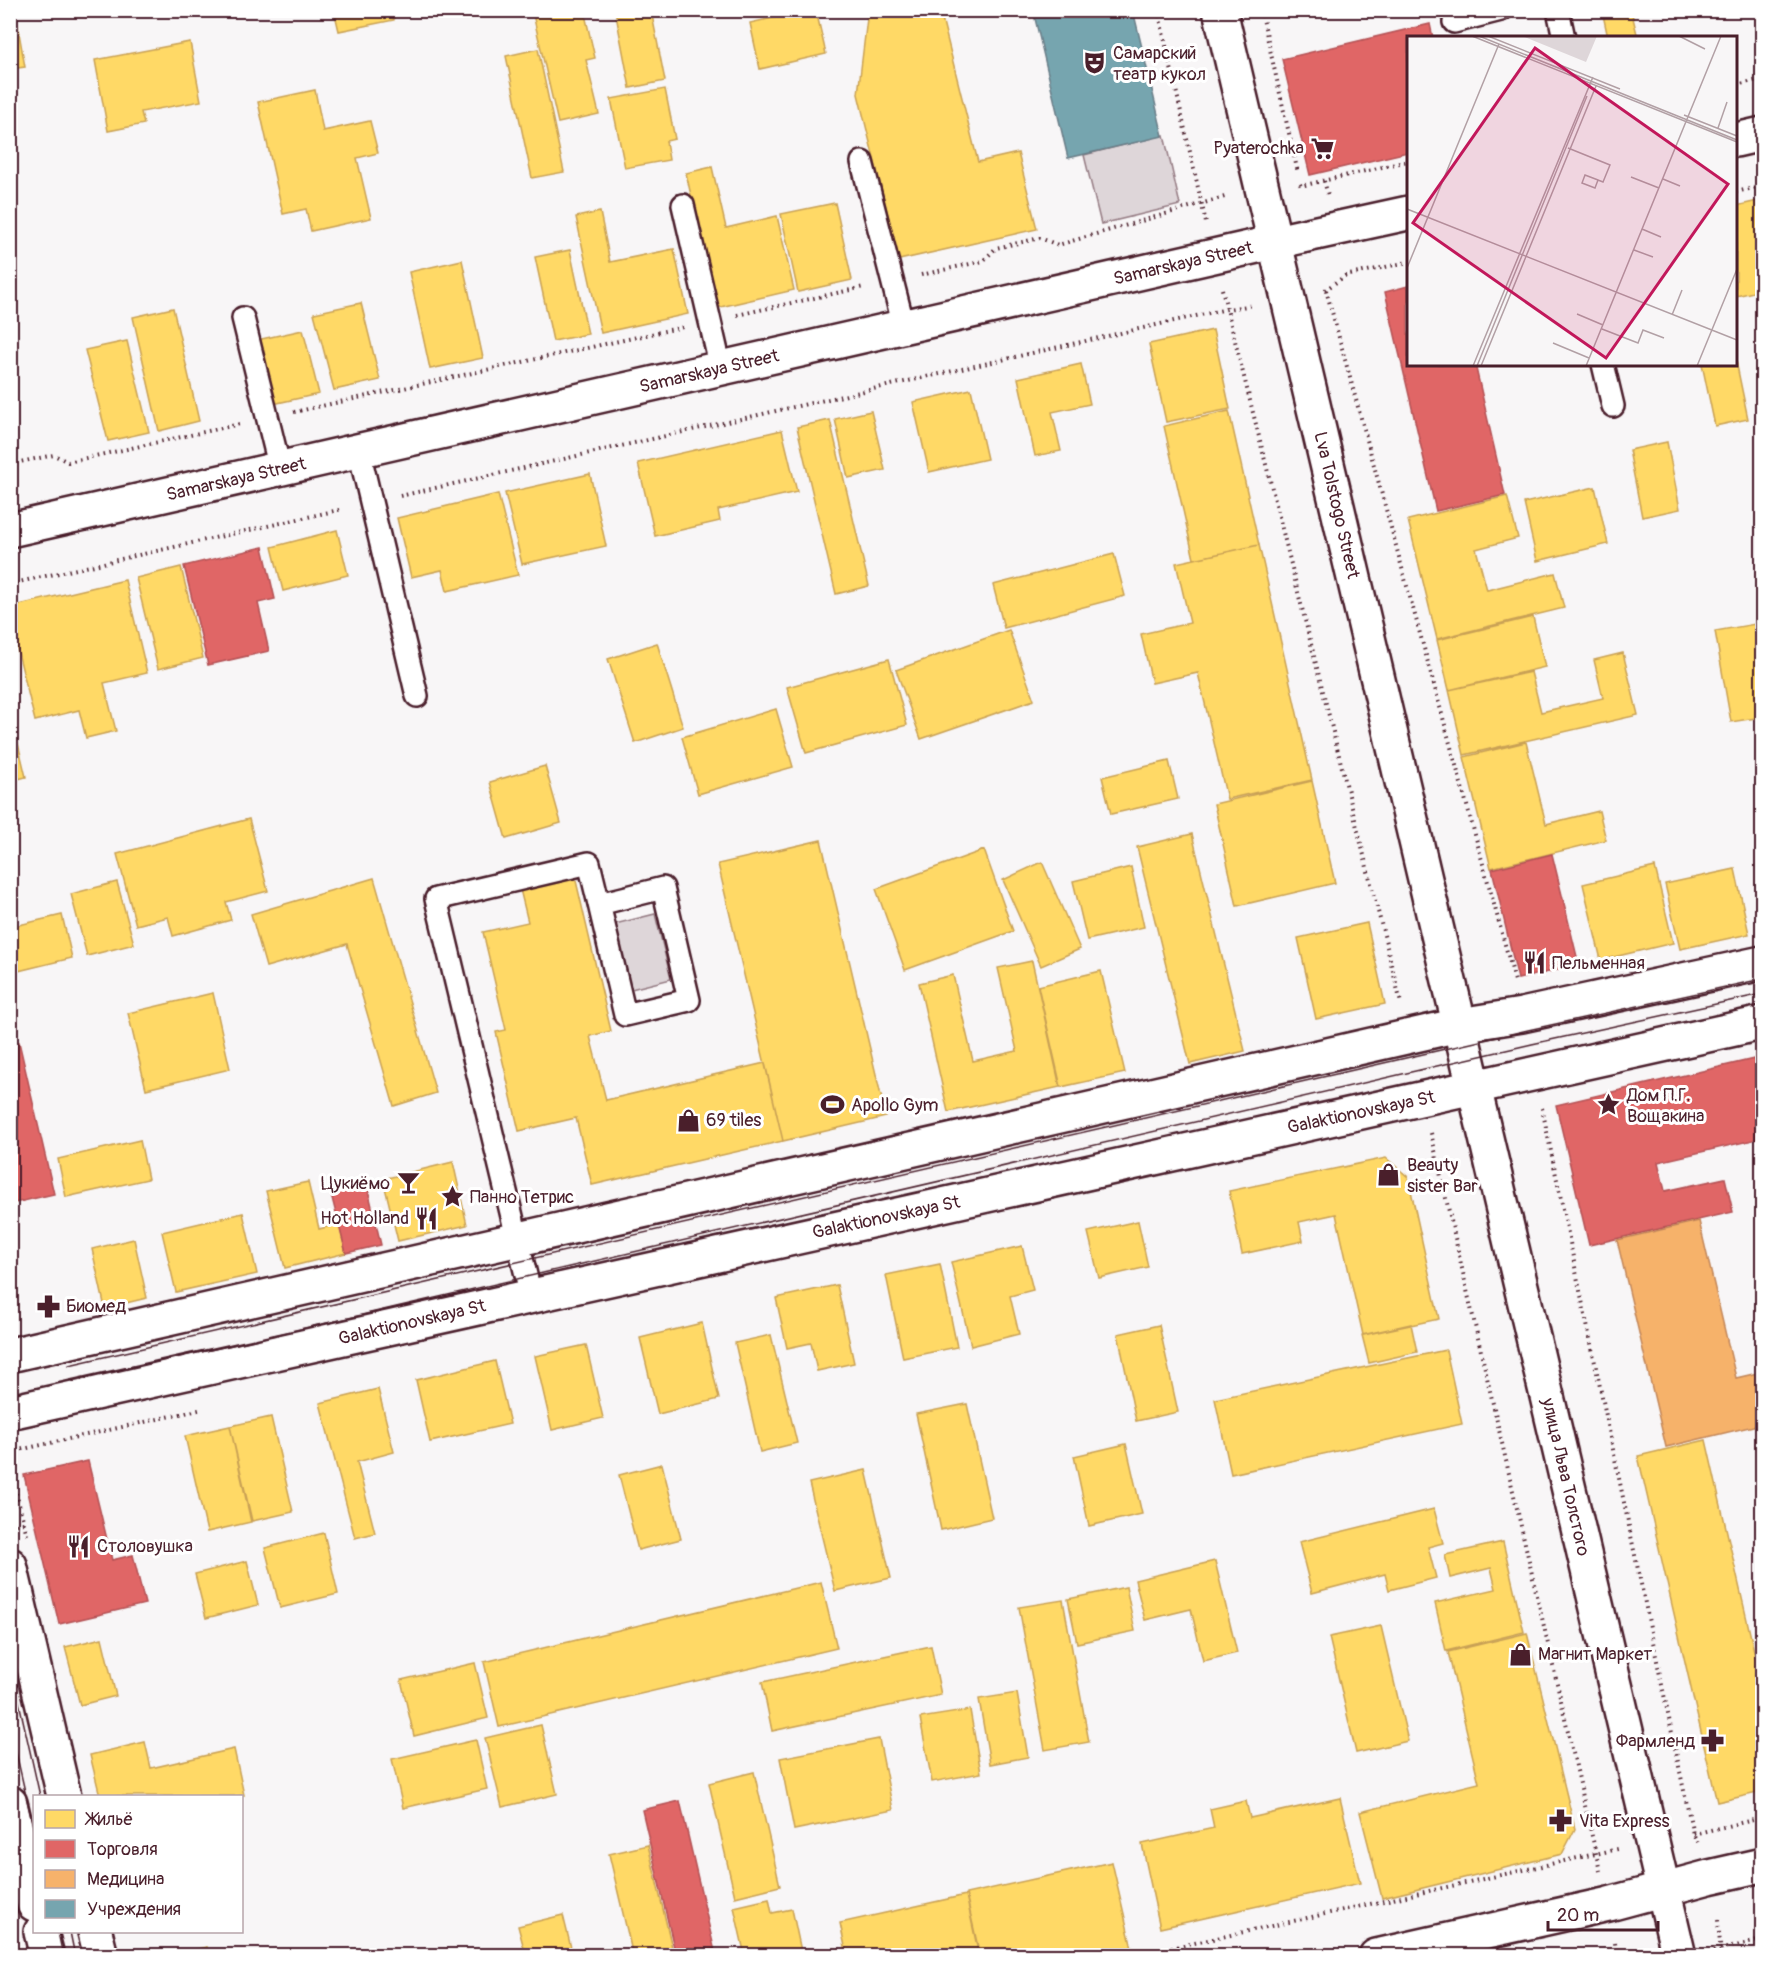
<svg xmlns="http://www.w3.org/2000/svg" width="1773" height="1966" font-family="Pangolin,sans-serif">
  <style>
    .green { fill: #ded6d9; stroke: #947a82; stroke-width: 1.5 }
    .homes { fill: #ffd966; stroke: #c9a154; stroke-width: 1.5 }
    .shops { fill: #e06666; stroke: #b35154; stroke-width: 1.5 }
    .health { fill: #f6b26b; stroke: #c28658; stroke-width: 1.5 }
    .public { fill: #76a5af; stroke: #697d87; stroke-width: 1.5 }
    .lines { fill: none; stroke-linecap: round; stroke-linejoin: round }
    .lane-casing { stroke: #4a1f2b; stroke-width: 26 }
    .street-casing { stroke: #4a1f2b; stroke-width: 38 }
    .secondary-casing { stroke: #4a1f2b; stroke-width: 38 }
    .primary-casing { stroke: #4a1f2b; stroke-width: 38 }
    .path { stroke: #4a1f2b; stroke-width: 4; stroke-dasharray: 1.5 4.5; stroke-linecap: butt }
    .lane { stroke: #fff; stroke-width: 21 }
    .street { stroke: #fff; stroke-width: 33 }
    .secondary { stroke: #fff; stroke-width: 33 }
    .primary { stroke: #fff; stroke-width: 33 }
    .tram { stroke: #4a1f2b; stroke-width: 1.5 }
    .labels { text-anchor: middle; stroke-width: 6; stroke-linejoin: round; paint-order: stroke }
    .poi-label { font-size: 18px; fill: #4a1f2b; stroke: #fff; text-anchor: start }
    .street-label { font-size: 18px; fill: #4a1f2b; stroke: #fff }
    .inset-road { fill: none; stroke: #b2a0a5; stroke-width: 1.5 }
    .view { fill: #c2185b; fill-opacity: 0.15; stroke: #c2185b; stroke-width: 3 }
    .inset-edge { fill: none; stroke: #4a1f2b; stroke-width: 3 }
  </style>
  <rect width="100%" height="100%" fill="#f8f6f7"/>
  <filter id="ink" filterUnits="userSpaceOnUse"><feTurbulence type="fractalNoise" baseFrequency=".0167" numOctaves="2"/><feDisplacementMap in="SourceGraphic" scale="12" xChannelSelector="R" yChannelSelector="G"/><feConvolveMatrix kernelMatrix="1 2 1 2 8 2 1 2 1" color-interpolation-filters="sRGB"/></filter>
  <g filter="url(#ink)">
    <!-- green -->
    <path class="green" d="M1164,135L1180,205L1101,224L1084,155Z
      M655,914L671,979L627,990L611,925Z"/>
    <!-- homes -->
    <path class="homes" d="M10,10H15L25,67L10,69Z
      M334,10H393L394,20L339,31Z
      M532,10H584L595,58L586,60L599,114L558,123Z
      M615,10H651L665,81L630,88Z
      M808,10H816L826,54L760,69L750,23Z
      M868,10H940L978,162L1018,153L1037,229L899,260L858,94Z
      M1602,10H1631L1638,38H1608Z
      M190,42L201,101L141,112L144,124L108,131L95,60Z
      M538,49L564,172L532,178L506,56Z
      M665,89L675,139L666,141L669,160L625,168L611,99Z
      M315,90L323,131L370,121L378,153L357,158L371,218L311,231L306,209L283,214L258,102Z
      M712,167L726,228L777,216L794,290L716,308L686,173Z
      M1762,200V290L1736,296V206Z
      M835,203L852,280L798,292L781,214Z
      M600,212L610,262L674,249L688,314L601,333L576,217Z
      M570,250L588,334L553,341L535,257Z
      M462,260L483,358L430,369L409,272Z
      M361,303L380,380L334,390L314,313Z
      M173,308L199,421L159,431L133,317Z
      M303,330L319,394L268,405L252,341Z
      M1213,330L1230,409L1166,422L1149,344Z
      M127,341L149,432L108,441L85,350Z
      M1736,361L1748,419L1715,426L1702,364H1736Z
      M1081,364L1090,404L1052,412L1061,451L1035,456L1018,378Z
      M971,389L987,459L929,472L913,402Z
      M871,411L885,470L848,478L835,419Z
      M1229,411L1259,545L1194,559L1164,426Z
      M830,420L869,586L836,594L797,427Z
      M782,430L797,492L718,510L720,521L655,536L638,463Z
      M1667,442L1680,509L1642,517L1629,450Z
      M590,474L606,546L522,564L505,493Z
      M1595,487L1608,544L1537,561L1524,503Z
      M498,494L518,575L447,591L442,570L411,577L397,518Z
      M1507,496L1518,538L1476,549L1487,590L1555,573L1564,608L1437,639L1408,520Z
      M337,530L348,575L283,591L272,547Z
      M1259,545L1312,780L1227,799L1198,673L1152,683L1141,634L1190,623L1176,563Z
      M1114,554L1125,596L1004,628L993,585Z
      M181,567L203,658L158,669L136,578Z
      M125,580L147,673L104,683L116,731L86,738L79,710L35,721L10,620V607Z
      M1533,617L1545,667L1449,690L1437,640Z
      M1755,624L1762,665V717L1731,722L1715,631Z
      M1009,630L1034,700L921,739L896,670Z
      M657,643L683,727L635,743L608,659Z
      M1623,653L1638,715L1464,755L1449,690L1531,672L1541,712L1603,698L1594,660Z
      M889,659L907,725L806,753L787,687Z
      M776,709L793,767L698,794L682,737Z
      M10,710L26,777L10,781Z
      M1526,742L1546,824L1599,811L1606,840L1491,868L1464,757Z
      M1169,761L1178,799L1111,814L1102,777Z
      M545,766L561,823L506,839L490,782Z
      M1312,781L1335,883L1237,906L1214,804Z
      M249,819L268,891L226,902L231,920L173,936L168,917L136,925L117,854Z
      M1192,834L1245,1051L1190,1064L1137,847Z
      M821,840L886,1117L783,1141L718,864Z
      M984,850L1013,931L905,970L876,889Z
      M1042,862L1080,949L1041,966L1003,880Z
      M1131,867L1144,927L1087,940L1073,881Z
      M1655,867L1673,943L1601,960L1583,884Z
      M573,868L611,1031L590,1036L606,1100L765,1063L783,1141L592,1185L576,1118L519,1131L496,1032L506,1030L483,932L528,922L518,881Z
      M1735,869L1749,934L1680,949L1665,884Z
      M374,878L436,1093L394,1106L347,944L266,967L251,914Z
      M117,882L134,944L87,956L71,894Z
      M62,915L72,958L10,973V927Z
      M1367,923L1385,1004L1316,1019L1298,938Z
      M1032,961L1060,1087L948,1112L919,983L953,975L973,1061L1017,1051L998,968Z
      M1101,971L1125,1073L1061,1087L1038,986Z
      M213,993L230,1069L146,1089L128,1013Z
      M140,1140L148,1179L66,1197L58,1159Z
      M1386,1158L1408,1177L1439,1319L1363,1335L1336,1214L1299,1222L1303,1241L1242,1254L1229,1191Z
      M453,1162L467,1225L398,1241L383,1179Z
      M308,1182L319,1229L339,1224L346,1253L285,1268L266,1191Z
      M243,1213L257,1274L176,1292L162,1232Z
      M1138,1221L1148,1267L1099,1278L1088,1232Z
      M134,1239L147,1298L105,1308L92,1249Z
      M1022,1246L1033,1290L1010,1296L1019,1334L971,1346L951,1262Z
      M940,1264L957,1347L903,1358L886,1275Z
      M837,1285L854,1363L817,1371L811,1343L787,1348L776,1298Z
      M702,1323L719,1399L658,1414L640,1338Z
      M1411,1324L1417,1352L1369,1363L1362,1335Z
      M1159,1325L1178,1412L1136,1421L1118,1334Z
      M771,1335L797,1443L760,1452L735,1343Z
      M586,1345L603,1418L552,1430L535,1356Z
      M1446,1350L1462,1424L1231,1474L1215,1399Z
      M495,1361L510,1424L430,1442L416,1380Z
      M378,1389L394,1452L357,1462L375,1533L355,1538L320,1403Z
      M967,1404L992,1518L941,1530L916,1414Z
      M271,1417L293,1512L252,1521L230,1426Z
      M230,1426L251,1522L207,1532L185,1436Z
      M1706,1440L1762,1686V1792L1717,1802L1638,1456Z
      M1126,1444L1142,1514L1089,1526L1074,1456Z
      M662,1464L681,1539L638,1550L619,1475Z
      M866,1470L891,1578L835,1591L809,1483Z
      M1434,1509L1443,1543L1428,1547L1436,1578L1389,1590L1385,1574L1312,1593L1299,1542Z
      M324,1533L338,1594L280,1608L265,1548Z
      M1503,1542L1524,1632L1446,1651L1435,1603L1496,1589L1491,1568L1450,1578L1445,1555Z
      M247,1561L258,1605L206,1618L195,1574Z
      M1215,1561L1237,1653L1203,1661L1191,1609L1145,1620L1135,1580Z
      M821,1582L837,1648L499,1727L484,1662Z
      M1126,1587L1135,1631L1077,1643L1068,1599Z
      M1063,1600L1089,1742L1045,1750L1019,1607Z
      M1381,1626L1408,1741L1356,1753L1329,1637Z
      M1527,1633L1575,1829L1562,1854L1382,1898L1360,1812L1479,1783L1448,1652Z
      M102,1638L116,1696L80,1705L65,1647Z
      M931,1646L941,1695L772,1731L762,1682Z
      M475,1663L488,1718L414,1736L401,1680Z
      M1017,1693L1028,1757L990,1764L979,1699Z
      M970,1710L981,1773L932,1782L920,1718Z
      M541,1725L557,1794L502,1807L485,1738Z
      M879,1739L893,1810L794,1830L780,1758Z
      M476,1740L487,1789L403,1808L392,1759Z
      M145,1742L151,1768L234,1749L244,1795L236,1796H100L90,1755Z
      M754,1772L780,1886L735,1897L709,1783Z
      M1340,1798L1360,1883L1160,1928L1142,1844L1214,1828L1210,1809L1246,1801L1250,1818Z
      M648,1845L674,1956H633L609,1854Z
      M1112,1862L1133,1953L1120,1956H980L966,1894Z
      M966,1895L979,1956H847L840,1923Z
      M769,1899L772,1913L792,1909L802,1956H745L734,1907Z
      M563,1915L573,1956H526L518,1926Z
      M207,1947L209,1956H167Z"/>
    <!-- shops -->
    <path class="shops" d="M1430,24L1433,38H1408V152L1310,175L1282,59Z
      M1408,286V364H1475L1505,495L1436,511L1385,292Z
      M263,547L275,599L258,603L269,651L208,665L184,566Z
      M1552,854L1579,965L1518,979L1492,869Z
      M19,1042L54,1194L10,1204V1044Z
      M1754,1059L1762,1096V1138L1658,1162L1665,1191L1725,1178L1733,1212L1589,1245L1556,1105Z
      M1762,1059V1088L1756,1060Z
      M366,1181L381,1245L346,1253L330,1190Z
      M88,1461L112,1560L133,1555L145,1604L59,1624L24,1475Z
      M680,1801L716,1956H676L642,1810Z"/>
    <!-- health -->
    <path class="health" d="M1699,1221L1736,1378L1762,1372V1424L1666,1447L1617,1240Z"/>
    <!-- public -->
    <path class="public" d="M1033,10H1133L1163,136L1068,158Z"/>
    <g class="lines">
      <defs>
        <path id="lane" d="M1558,10L1564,38
          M1454,22L1501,10
          M862,162L904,327
          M683,205L721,369
          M243,318L280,469
          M1603,364L1613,406
          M359,451L417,696
          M663,888L689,1000L625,1015L599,904Z
          M531,1296L436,899L589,863L599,904"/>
        <path id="street" d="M1376,1956L1609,1904L1709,1877L1762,1865"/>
        <path id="secondary" d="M1736,140L1762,134
          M1275,242L1408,213
          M10,1355L1459,1025L1522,1015L1762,963
          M10,1412L1762,1023
          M10,1565L64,1796
          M10,1803L34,1904
          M41,1932L47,1956
          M95,1932L101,1956"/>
        <path id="primary" d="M1220,10L1679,1956
          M10,530L1275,242"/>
      </defs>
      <!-- lane casing -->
      <use href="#lane" class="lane-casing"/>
      <!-- street casing -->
      <use href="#street" class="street-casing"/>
      <!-- secondary casing -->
      <use href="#secondary" class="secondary-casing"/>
      <!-- primary casing -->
      <use href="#primary" class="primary-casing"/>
      <!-- path -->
      <path class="path" d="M1158,10L1206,223
        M1261,10L1298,173
        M1736,85L1762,79
        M1324,181L1328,195
        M1300,184L1301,186L1408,161
        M1736,192L1762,186
        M921,275L983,261L996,248L1040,238L1058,245L1228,196
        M1222,289L1401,1003
        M1325,290L1345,276L1408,262
        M1326,290L1515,981
        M737,315L864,287
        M294,412L683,327
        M10,464L54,455L68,462L240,424
        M400,496L1227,309L1254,305
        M10,584L343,509
        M1542,1108L1693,1834L1698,1842
        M1431,1133L1600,1871
        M10,1452L203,1409
        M10,1470L27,1535
        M10,1525L24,1523
        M1693,1834L1762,1818
        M1718,1920L1721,1956
        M1615,1943L1617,1956
        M1714,1951L1762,1940
        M1136,1956L1618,1849"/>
      <!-- lane -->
      <use href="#lane" class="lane"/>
      <!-- street -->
      <use href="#street" class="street"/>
      <!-- secondary -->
      <use href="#secondary" class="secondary"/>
      <!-- primary -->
      <use href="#primary" class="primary"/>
      <!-- tram -->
      <path class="tram" d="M69,1365L1528,1030L1762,979
        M72,1382L1532,1044L1762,994
        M10,1662L40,1796
        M10,1726L34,1831
        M58,1932L63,1956
        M70,1932L75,1956"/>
    </g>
  </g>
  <!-- icons -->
  <defs>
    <symbol id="theatre-bare" viewBox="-9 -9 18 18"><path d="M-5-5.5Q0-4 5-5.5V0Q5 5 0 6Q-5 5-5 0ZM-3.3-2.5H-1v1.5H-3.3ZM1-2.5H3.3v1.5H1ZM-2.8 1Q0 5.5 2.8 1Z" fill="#4a1f2b" stroke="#fff" stroke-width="2.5" paint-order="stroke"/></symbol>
    <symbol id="supermarket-bare" viewBox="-9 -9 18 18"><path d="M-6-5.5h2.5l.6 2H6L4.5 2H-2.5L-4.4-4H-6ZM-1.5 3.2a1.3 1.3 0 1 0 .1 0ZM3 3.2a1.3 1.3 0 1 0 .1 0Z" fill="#4a1f2b" stroke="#fff" stroke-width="2.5" paint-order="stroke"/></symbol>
    <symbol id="restaurant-bare" viewBox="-9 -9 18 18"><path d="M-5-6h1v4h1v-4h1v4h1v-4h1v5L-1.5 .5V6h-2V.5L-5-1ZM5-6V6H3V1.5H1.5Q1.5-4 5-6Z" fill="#4a1f2b" stroke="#fff" stroke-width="2.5" paint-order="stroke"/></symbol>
    <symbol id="stadium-bare" viewBox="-9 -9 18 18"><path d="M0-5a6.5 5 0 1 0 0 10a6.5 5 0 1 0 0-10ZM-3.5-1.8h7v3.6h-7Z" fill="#4a1f2b" stroke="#fff" stroke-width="2.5" paint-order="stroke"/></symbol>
    <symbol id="sight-bare" viewBox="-9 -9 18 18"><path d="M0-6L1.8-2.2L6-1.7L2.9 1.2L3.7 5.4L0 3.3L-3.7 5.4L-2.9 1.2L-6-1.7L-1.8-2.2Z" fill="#4a1f2b" stroke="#fff" stroke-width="2.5" paint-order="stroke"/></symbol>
    <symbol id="shop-bare" viewBox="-9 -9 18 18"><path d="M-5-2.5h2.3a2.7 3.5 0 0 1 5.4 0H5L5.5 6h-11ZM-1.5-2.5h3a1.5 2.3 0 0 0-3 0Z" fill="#4a1f2b" stroke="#fff" stroke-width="2.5" paint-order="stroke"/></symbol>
    <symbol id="bar-bare" viewBox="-9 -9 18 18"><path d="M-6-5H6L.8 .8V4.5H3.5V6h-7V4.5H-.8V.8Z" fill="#4a1f2b" stroke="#fff" stroke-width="2.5" paint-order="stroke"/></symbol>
    <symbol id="pharmacy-bare" viewBox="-9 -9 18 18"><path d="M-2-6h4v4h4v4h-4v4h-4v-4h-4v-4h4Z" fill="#4a1f2b" stroke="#fff" stroke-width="2.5" paint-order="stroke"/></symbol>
  </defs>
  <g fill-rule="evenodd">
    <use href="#theatre-bare" x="1078" y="46" width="33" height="33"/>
    <use href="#supermarket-bare" x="1306" y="132" width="33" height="33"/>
    <use href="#restaurant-bare" x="1518" y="946" width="33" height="33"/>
    <use href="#stadium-bare" x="816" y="1088" width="33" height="33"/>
    <use href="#sight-bare" x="1592" y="1088" width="33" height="33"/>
    <use href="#shop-bare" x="672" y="1104" width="33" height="33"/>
    <use href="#shop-bare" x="1372" y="1158" width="33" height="33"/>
    <use href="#bar-bare" x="392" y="1166" width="33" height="33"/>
    <use href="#sight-bare" x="436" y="1180" width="33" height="33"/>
    <use href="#restaurant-bare" x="410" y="1202" width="33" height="33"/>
    <use href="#pharmacy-bare" x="32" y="1290" width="33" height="33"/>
    <use href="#restaurant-bare" x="62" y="1530" width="33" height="33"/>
    <use href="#shop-bare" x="1504" y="1638" width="33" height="33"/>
    <use href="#pharmacy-bare" x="1696" y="1724" width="33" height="33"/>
    <use href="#pharmacy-bare" x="1544" y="1804" width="33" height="33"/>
  </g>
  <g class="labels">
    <!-- poi labels -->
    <g class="poi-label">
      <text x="1113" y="59">Самарский<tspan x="1113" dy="21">театр кукол</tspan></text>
      <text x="1304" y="154" text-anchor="end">Pyaterochka</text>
      <text x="1552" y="969">Пельменная</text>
      <text x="1627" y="1101">Дом П.Г.<tspan x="1627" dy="21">Вощакина</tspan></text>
      <text x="851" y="1111">Apollo Gym</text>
      <text x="706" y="1126">69 tiles</text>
      <text x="1407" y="1171">Beauty<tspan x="1407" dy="21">sister Bar</tspan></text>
      <text x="390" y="1189" text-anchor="end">Цукиёмо</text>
      <text x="470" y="1203">Панно Тетрис</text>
      <text x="409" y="1224" text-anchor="end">Hot Holland</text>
      <text x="66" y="1312">Биомед</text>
      <text x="97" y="1552">Столовушка</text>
      <text x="1538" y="1660">Магнит Маркет</text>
      <text x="1695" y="1747" text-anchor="end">Фармленд</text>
      <text x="1579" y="1827">Vita Express</text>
    </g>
    <!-- street labels -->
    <g class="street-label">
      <text transform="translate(1183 263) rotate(-13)" y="6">Samarskaya Street</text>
      <text transform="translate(709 371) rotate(-13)" y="6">Samarskaya Street</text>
      <text transform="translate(236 479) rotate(-13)" y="6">Samarskaya Street</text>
      <text transform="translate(1337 505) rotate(77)" y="6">Lva Tolstogo Street</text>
      <text transform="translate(1361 1112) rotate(-12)" y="6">Galaktionovskaya St</text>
      <text transform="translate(886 1217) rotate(-12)" y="6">Galaktionovskaya St</text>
      <text transform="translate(412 1322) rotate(-13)" y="6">Galaktionovskaya St</text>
      <text transform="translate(1566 1477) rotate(77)" y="6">улица Льва Толстого</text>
    </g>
  </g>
  <!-- overview -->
  <g transform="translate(1407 36)">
    <rect width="330" height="330" fill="#f8f6f7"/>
    <path d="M115,0H190L179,26Z" fill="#ded6d9"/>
    <path class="inset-road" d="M65,0L330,106M72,0L330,104M81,0L213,53M272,0L298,13M277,79L330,100M311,92L320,66M161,112L203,129L196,146L191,144M178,139L191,144L188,152L175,147ZM224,141L252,152M256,143L273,150M0,173L330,304M235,193L254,201M227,214L246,221M0,232L92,8M170,278L196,289M265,279L275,254M195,293L231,307L236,294L257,302M146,307L182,322M66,330L186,41M70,330L180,60M74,330L189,50M179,330L314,0M290,330L330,233"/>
    <path class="view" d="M128,12L321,148L199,322L6,187Z"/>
    <rect width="330" height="330" class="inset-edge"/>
  </g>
  <!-- margin -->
  <rect width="1773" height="1966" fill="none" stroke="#fff" stroke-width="36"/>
  <rect x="18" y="18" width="1737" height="1930" fill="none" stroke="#4a1f2b" stroke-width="2" filter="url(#ink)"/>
  <!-- legend -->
  <rect x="33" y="1795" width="210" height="138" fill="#ffffff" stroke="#b7a5aa" stroke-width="1.5"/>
  <rect x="45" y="1810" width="30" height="18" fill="#ffd966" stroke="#b7a5aa" stroke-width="1.5"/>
  <text x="87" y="1825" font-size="18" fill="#4a1f2b">Жильё</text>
  <rect x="45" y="1840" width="30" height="18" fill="#e06666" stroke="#b7a5aa" stroke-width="1.5"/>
  <text x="87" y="1855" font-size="18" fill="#4a1f2b">Торговля</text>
  <rect x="45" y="1870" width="30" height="18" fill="#f6b26b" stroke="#b7a5aa" stroke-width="1.5"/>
  <text x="87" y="1885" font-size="18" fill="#4a1f2b">Медицина</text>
  <rect x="45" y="1900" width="30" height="18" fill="#76a5af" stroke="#b7a5aa" stroke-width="1.5"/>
  <text x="87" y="1915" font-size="18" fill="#4a1f2b">Учреждения</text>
  <!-- scale -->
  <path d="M1548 1921v9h110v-9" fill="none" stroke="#4a1f2b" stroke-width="3"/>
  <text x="1557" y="1921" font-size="18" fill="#4a1f2b" stroke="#ffffff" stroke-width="4.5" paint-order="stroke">20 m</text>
</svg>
